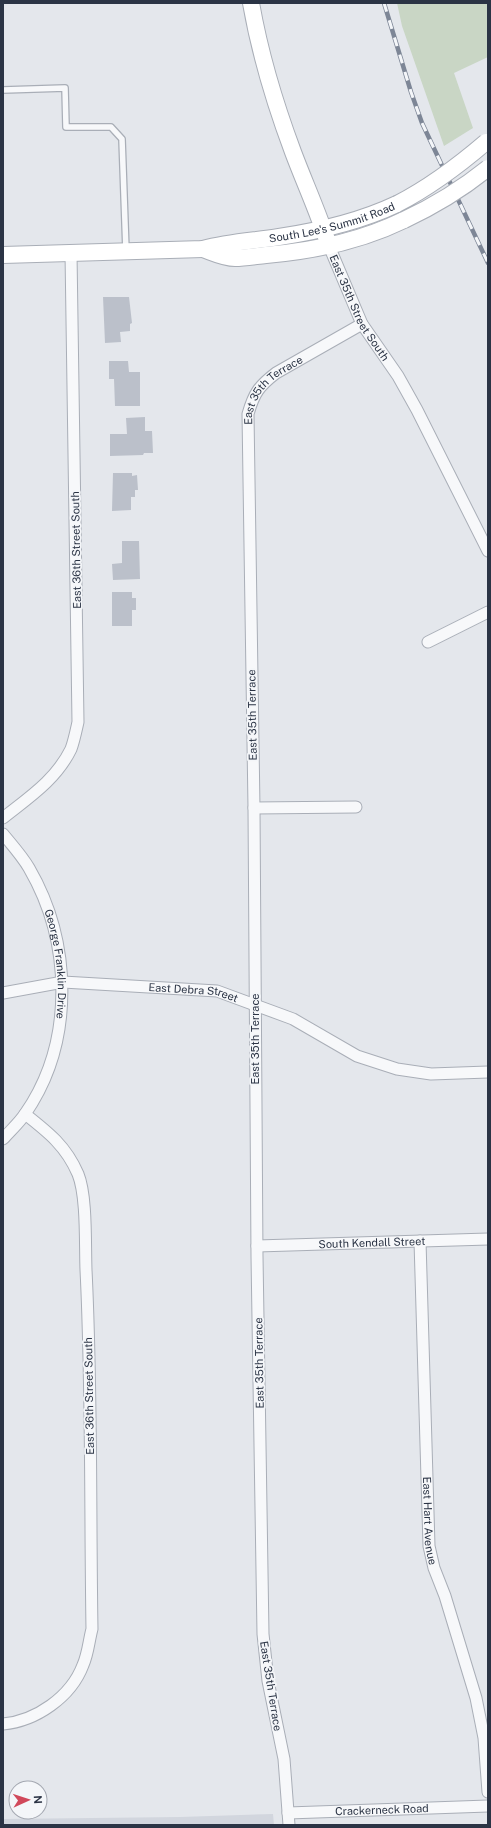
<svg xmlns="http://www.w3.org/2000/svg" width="491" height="1828" font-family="'Public Sans',sans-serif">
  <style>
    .built { fill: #d2d6de }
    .green { fill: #c9d6c5 }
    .building { fill: #bbc0ca }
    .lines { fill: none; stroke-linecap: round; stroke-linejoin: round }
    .service-casing { stroke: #a9aeb7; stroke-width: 8 }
    .minor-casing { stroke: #a9aeb7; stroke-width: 13 }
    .secondary-casing { stroke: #a9aeb7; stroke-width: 18 }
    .service { stroke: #f7f8fa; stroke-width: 5.5 }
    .minor { stroke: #f7f8fa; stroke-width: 11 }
    .secondary { stroke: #fff; stroke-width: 16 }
    .rail-casing { stroke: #7d8696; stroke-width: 4.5 }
    .rail { stroke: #f4f6f9; stroke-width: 3; stroke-dasharray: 9; stroke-linecap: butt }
    .secondary-bridge-casing { stroke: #a9aeb7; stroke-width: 18; stroke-linecap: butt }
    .secondary-bridge { stroke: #fff; stroke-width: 16 }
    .labels { text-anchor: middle; stroke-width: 3.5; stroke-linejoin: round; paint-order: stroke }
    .street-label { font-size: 11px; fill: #2b3445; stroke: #f4f6f9 }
  </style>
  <rect width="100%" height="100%" fill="#e4e7ec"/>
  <!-- built -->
  <path class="built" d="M273,1814L274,1825H3V1819L180,1817Z"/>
  <!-- green -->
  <path class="green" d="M397,3H488V57L454,73L473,128L444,146L402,26Z"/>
  <!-- building -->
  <path class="building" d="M103,297H129L132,323L130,324V331L120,332L121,342L105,343Z
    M109,361H128L129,372H140V406H115L114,379H109Z
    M145,417V431H152L153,453H144L143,455L110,456V434H127L126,418Z
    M113,473H132V476L137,475L138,490H135V497H131V510L112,511Z
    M122,541H139L140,579L113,580L112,564L122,563Z
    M112,592H132V598H136V610H132V626H112Z"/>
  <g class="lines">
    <defs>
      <path id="service" d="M3,90L65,88L66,127H111L122,139L126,251"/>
      <g id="minor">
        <path id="s1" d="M329,246L362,324L398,376L417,410L488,551"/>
        <path d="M428,642L488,612"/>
        <path d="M254,808L356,807"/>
        <path d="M3,818C28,798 56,780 71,749C74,741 76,731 78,722L71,253"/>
        <path id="s2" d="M3,834C12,845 22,856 29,868C72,942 75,1042 25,1114C19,1123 10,1131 3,1139"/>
        <path id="s3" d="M3,993L63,982L217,991L293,1019L357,1056L397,1069L431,1074L488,1072"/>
        <path id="s4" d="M420,1241L429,1546L434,1568L445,1596L476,1698L484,1738L488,1792"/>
        <path id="s5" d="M257,1246L488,1239"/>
        <path d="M3,1724C36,1721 71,1697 83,1665C88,1654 89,1640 92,1629C90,1509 92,1389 86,1270C85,1244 87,1196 78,1174C66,1146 48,1132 25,1114"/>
        <path id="s6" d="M288,1813L488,1806"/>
        <path id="s7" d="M289,1825L284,1759L268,1681L263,1634L257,1256L254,808L248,414C254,393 259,386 276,373L362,324"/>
      </g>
      <g id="secondary">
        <path d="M251,3C260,54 275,104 293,152C305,184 319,214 329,246"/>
        <path d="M203,249C214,253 224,258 235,258C245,258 256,256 266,255C313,251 361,241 404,220"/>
        <path id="s8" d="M3,255L203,249C229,242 253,241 279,237C319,231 359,222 397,204"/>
      </g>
    </defs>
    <!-- service casing -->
    <use href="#service" class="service-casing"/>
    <!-- minor casing -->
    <use href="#minor" class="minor-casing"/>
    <!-- secondary casing -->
    <use href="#secondary" class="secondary-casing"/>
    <!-- service -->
    <use href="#service" class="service"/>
    <!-- minor -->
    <use href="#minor" class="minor"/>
    <!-- secondary -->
    <use href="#secondary" class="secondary"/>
    <defs>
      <path id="rail" d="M384,3L411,92L422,123L488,263"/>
    </defs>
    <!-- rail casing -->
    <use href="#rail" class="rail-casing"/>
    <!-- rail -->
    <use href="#rail" class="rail"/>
    <defs>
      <path id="secondary-bridge" d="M397,204C430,187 458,166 486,142
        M404,220C434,206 462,189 488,168"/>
    </defs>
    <!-- secondary-bridge casing -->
    <use href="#secondary-bridge" class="secondary-bridge-casing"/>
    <!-- secondary-bridge -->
    <use href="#secondary-bridge" class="secondary-bridge"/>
  </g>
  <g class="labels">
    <!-- street labels -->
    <g class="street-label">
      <text dy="4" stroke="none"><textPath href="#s8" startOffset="332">South Lee's Summit Road</textPath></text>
      <text dy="4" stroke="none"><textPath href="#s1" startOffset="69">East 35th Street South</textPath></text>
      <text dy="4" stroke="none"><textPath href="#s7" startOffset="1448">East 35th Terrace</textPath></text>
      <text transform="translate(76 550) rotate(-91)" y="4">East 36th Street South</text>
      <text transform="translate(252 715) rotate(-91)" y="4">East 35th Terrace</text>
      <text dy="4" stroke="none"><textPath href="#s2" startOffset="144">George Franklin Drive</textPath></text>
      <text dy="4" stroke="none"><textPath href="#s3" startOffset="192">East Debra Street</textPath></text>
      <text transform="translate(255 1039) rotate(-90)" y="4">East 35th Terrace</text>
      <text dy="4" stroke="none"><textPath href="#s5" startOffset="115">South Kendall Street</textPath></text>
      <text transform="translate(259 1363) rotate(-91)" y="4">East 35th Terrace</text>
      <text transform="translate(89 1396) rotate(-91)" y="4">East 36th Street South</text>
      <text dy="4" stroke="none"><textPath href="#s4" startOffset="280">East Hart Avenue</textPath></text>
      <text transform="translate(271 1686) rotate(81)" y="4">East 35th Terrace</text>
      <text dy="4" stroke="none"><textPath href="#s6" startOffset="94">Crackerneck Road</textPath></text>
    </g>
  </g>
  <!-- border -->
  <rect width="491" height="1828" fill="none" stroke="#2b3445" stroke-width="8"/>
  <!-- north arrow -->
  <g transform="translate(28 1800) rotate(87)"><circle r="19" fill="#f4f6f9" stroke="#a4a8b1"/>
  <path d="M0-3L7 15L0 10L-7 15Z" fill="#d1495b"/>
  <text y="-6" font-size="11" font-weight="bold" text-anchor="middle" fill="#2b3445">N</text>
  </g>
</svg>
